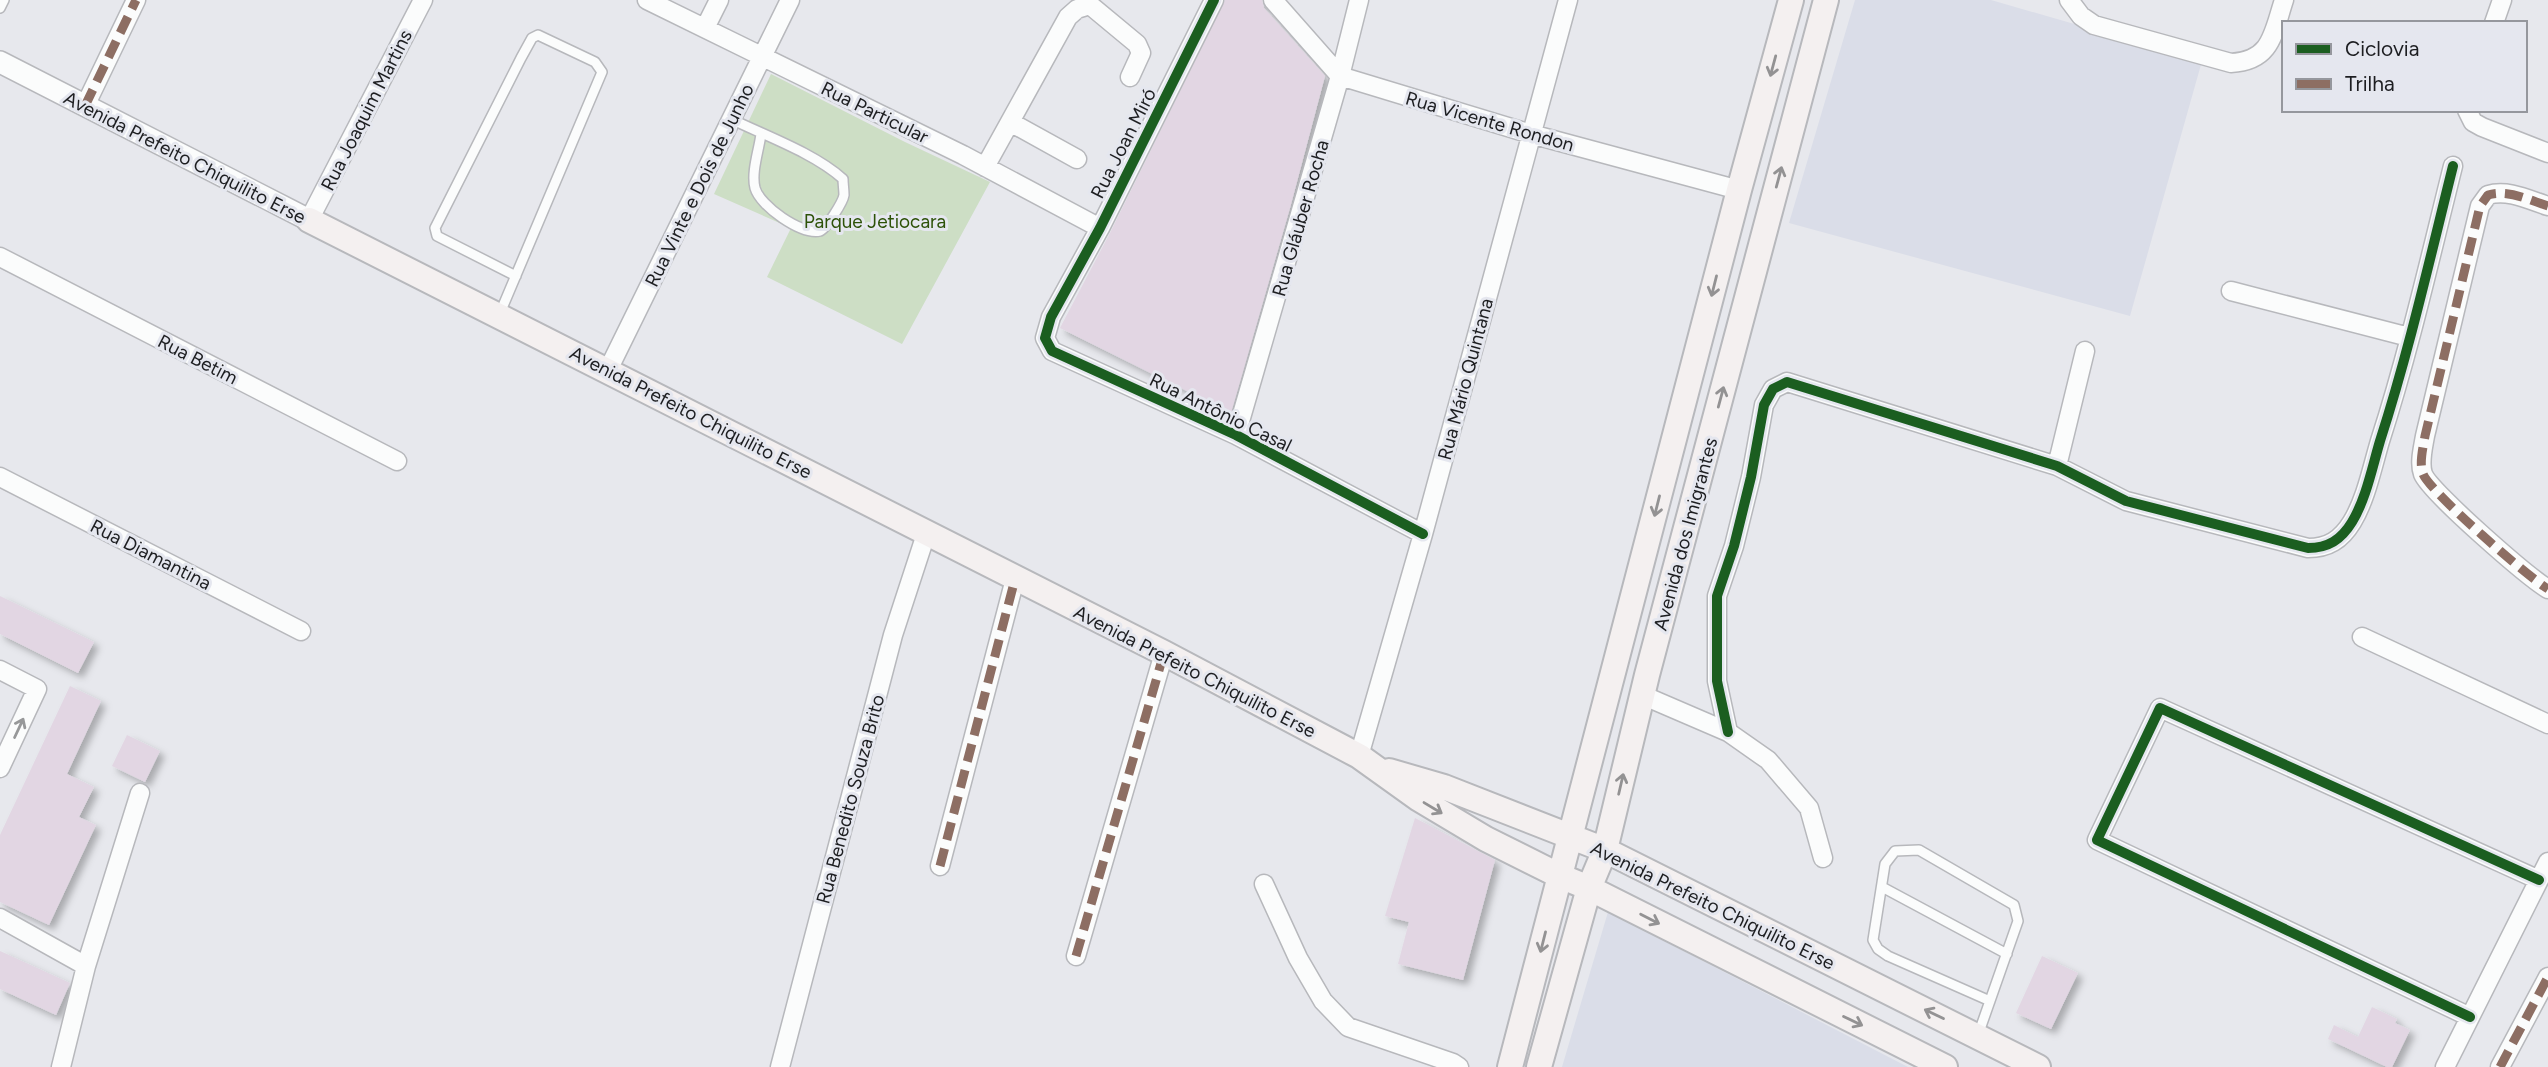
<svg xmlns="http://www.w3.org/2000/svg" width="2548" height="1067" font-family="Figtree,sans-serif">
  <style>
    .built { fill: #dadde8 }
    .green { fill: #cddec5 }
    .building { fill: #e2d6e3; filter: url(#shadow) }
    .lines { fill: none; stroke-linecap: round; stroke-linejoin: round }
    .service-casing { stroke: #b7b8bc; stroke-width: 12 }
    .minor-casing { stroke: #b7b8bc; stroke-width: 21 }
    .tertiary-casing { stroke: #b7b8bc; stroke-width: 24 }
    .secondary-casing { stroke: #b7b8bc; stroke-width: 28 }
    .service { stroke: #fbfcfc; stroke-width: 9 }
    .minor { stroke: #fbfcfc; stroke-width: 18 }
    .tertiary { stroke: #fbfcfc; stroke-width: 21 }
    .secondary { stroke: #f4f0f0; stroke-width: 24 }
    .quiet { stroke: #8d6e63; stroke-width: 9; stroke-dasharray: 18 9; stroke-linecap: butt }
    .cycleway-casing { stroke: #e5e7ef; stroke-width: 15 }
    .cycleway { stroke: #1b5e20; stroke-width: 10 }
    .oneway { stroke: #939293 }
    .oneway2 { stroke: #979899 }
    .labels { text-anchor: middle; stroke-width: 6; stroke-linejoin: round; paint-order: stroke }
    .street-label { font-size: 19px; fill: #1d1e21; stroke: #e5e7ef }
    .park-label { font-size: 19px; fill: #2d5208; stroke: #e5e7ef }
  </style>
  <defs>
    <filter id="shadow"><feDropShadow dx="5" dy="5" stdDeviation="3.5" flood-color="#0004"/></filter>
  </defs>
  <rect width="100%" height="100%" fill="#e7e8ed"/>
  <!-- built -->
  <path class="built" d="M1855,0H1991L2202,61L2130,316L1789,223Z
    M1608,912L1908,1067H1562Z"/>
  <!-- green -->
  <path class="green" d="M771,74L905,142L990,182L902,344L767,277L791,228L714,194Z"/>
  <!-- building -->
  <path class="building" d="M1225,0H1262L1264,8L1325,76L1290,208L1231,413L1060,328L1110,233Z
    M0,596L94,642L78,673L0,634Z
    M70,686L101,701L67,774L94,787L79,817L96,825L49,925L0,902V835Z
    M127,735L160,751L145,782L112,766Z
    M1415,818L1495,860L1463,980L1398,964L1409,922L1385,916Z
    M0,951L70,983L56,1015L0,989Z
    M2042,956L2078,973L2051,1029L2016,1013Z
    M2372,1007L2397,1019L2395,1023L2410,1030L2392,1067H2387L2328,1039L2334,1025L2358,1037Z"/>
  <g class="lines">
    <defs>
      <path id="service" d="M0,8L4,0
        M731,119C766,136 814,153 843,179C843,184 844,190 844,195C843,202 826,229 820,231C801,235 760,206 755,188C751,172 759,150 761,134
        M500,313L602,72L595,62L538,35L532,38L521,58L435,228L437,236L516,276
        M1882,887L2007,954
        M1978,1035L2018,921L2014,905L1919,850L1895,851L1885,864L1873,940L1878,949L1888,956L1990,1001"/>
      <path id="minor" d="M647,0L963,155L1100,228
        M1214,0L1100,228L1051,317L1045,338L1052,351L1236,435L1423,534
        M1273,0L1340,76L1531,134L1739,190
        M2069,0L2081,16L2094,25L2231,63C2272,61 2273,33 2284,0
        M2494,23L2502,0
        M705,28L719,0
        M85,106L136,0
        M2467,110L2473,122L2482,127L2548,153
        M1010,122L1077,159
        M985,167L1068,17L1077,9L1090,5L1137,44L1141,53L1130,77
        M2548,206C2529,200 2508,189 2488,195L2480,206L2425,436C2423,448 2419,463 2423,474C2430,492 2528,577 2548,589
        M309,220L423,0
        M0,257L397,461
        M2231,291L2409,337
        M608,370L790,0
        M1236,435L1340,76L1359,0
        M2057,466L2085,351
        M0,477L301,631
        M2362,637L2548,724
        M0,670L37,689L0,768
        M1642,695L1728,732L1768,760L1809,808L1823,858
        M1728,732L1717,681V596L1734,546L1751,477L1764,405L1773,389L1787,382L2057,466L2126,501L2308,548C2328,548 2341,540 2352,522C2366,499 2372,468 2380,441C2409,351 2430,258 2453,166
        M1359,756L1423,534L1568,0
        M940,866L1015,579
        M1264,884L1298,958L1323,1001L1348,1027L1453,1063L1459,1067
        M0,918L86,966
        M1076,956L1164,653
        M2470,1017L2097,840L2160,708L2539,880
        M61,1067L86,966L140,793
        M780,1067L893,635L926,534
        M2445,1067L2548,862
        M2500,1067L2548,977"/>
      <path id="tertiary" d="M0,62L309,220"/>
      <path id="secondary" d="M309,220L1164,653L1359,756L1419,799L1486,839L1560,876L1589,888L1945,1067
        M1389,771L1444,787L1605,850L2038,1067
        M1510,1067L1739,190L1791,0
        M1539,1067L1589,888L1605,850L1647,675L1826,0"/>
    </defs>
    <!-- service casing -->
    <use href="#service" class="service-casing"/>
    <!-- minor casing -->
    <use href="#minor" class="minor-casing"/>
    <!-- tertiary casing -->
    <use href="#tertiary" class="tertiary-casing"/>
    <!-- secondary casing -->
    <use href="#secondary" class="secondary-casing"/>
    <!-- service -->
    <use href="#service" class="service"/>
    <!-- minor -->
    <use href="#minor" class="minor"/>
    <!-- tertiary -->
    <use href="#tertiary" class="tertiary"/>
    <!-- secondary -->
    <use href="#secondary" class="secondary"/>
    <!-- quiet -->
    <path class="quiet" d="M85,106L136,0
      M2548,206C2529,200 2508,189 2488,195L2480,206L2425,436C2423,448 2419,463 2423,474C2430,492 2528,577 2548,589
      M940,866L1015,579
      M1076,956L1164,653
      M2500,1067L2548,977"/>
    <defs>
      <path id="cycleway" d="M1214,0L1100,228L1051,317L1045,338L1052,351L1236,435L1423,534
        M1728,732L1717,681V596L1734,546L1751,477L1764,405L1773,389L1787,382L2057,466L2126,501L2308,548C2328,548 2341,540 2352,522C2366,499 2372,468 2380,441C2409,351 2430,258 2453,166
        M2470,1017L2097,840L2160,708L2539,880"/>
    </defs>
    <!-- cycleway casing -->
    <use href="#cycleway" class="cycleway-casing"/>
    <!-- cycleway -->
    <use href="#cycleway" class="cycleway"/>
  </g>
  <!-- one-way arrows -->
  <defs><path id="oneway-shaft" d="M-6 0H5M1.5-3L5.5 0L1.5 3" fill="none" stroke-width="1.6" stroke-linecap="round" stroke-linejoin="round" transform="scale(1.75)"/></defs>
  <g class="oneway">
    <use href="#oneway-shaft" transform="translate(1773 66) rotate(105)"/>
    <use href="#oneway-shaft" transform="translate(1779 177) rotate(-75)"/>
    <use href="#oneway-shaft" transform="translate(1714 286) rotate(104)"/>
    <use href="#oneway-shaft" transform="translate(1721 397) rotate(-75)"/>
    <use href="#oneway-shaft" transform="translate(1657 506) rotate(104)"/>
    <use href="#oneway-shaft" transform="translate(1621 784) rotate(-77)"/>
    <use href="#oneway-shaft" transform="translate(1433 808) rotate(31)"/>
    <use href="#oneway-shaft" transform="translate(1650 919) rotate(27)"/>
    <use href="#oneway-shaft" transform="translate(1543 942) rotate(104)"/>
    <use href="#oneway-shaft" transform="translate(1934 1014) rotate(-154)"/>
    <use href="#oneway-shaft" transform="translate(1853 1021) rotate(26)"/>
  </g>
  <use class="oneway2" href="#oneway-shaft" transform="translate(19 728) rotate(-65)"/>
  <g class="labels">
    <!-- street labels -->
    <g class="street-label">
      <text transform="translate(366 110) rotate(-63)" y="7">Rua Joaquim Martins</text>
      <text transform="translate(875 112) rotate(26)" y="7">Rua Particular</text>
      <text transform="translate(1490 121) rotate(16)" y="7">Rua Vicente Rondon</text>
      <text transform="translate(1123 143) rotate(-63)" y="7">Rua Joan Miró</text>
      <text transform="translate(185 157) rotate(27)" y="7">Avenida Prefeito Chiquilito Erse</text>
      <text transform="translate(699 185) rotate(-64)" y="7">Rua Vinte e Dois de Junho</text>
      <text transform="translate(1300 218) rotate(-74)" y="7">Rua Gláuber Rocha</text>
      <text transform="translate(198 359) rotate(27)" y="7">Rua Betim</text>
      <text transform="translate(1465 379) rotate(-75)" y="7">Rua Mário Quintana</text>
      <text transform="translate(691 412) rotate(27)" y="7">Avenida Prefeito Chiquilito Erse</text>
      <text transform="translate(1221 412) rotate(26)" y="7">Rua Antônio Casal</text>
      <text transform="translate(1685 534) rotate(-75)" y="7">Avenida dos Imigrantes</text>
      <text transform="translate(151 554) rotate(27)" y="7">Rua Diamantina</text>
      <text transform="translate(1195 671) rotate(27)" y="7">Avenida Prefeito Chiquilito Erse</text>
      <text transform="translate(850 799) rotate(-75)" y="7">Rua Benedito Souza Brito</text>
      <text transform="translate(1713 905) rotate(26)" y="7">Avenida Prefeito Chiquilito Erse</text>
    </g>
    <!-- park labels -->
    <g class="park-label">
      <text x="875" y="228">Parque Jetiocara</text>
    </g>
  </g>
  <!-- legend -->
  <rect x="2282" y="21" width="245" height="91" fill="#e5e7ef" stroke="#95979d" stroke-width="2"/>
  <rect x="2296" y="44" width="35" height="10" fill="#1b5e20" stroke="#95979d" stroke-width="2"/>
  <text x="2345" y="56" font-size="21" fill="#1d1e21">Ciclovia</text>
  <rect x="2296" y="79" width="35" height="10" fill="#8d6e63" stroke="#95979d" stroke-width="2"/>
  <text x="2345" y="91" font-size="21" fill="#1d1e21">Trilha</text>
</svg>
